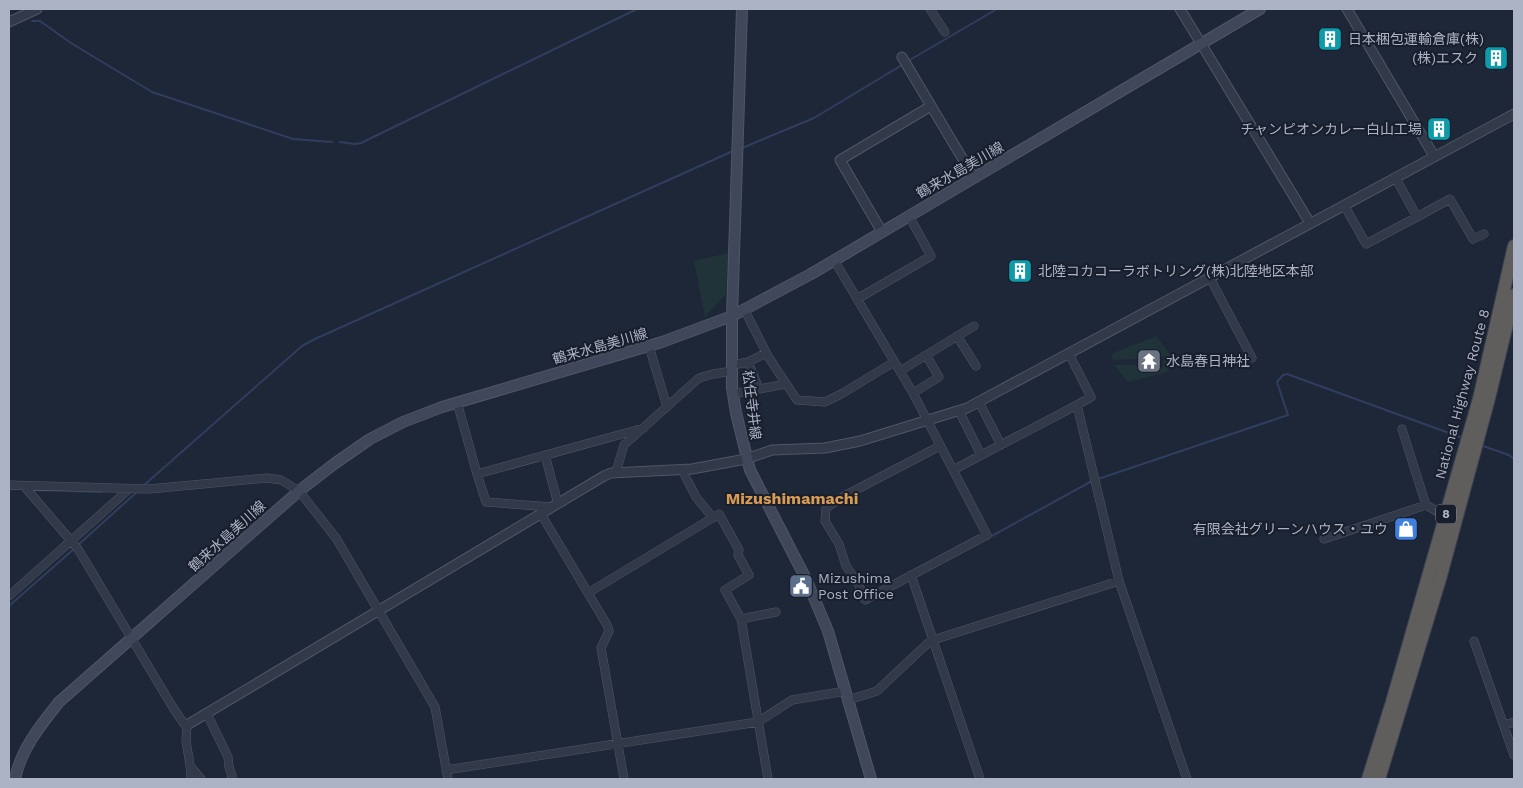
<svg xmlns="http://www.w3.org/2000/svg" width="1523" height="788" font-family="'Work Sans','Noto Sans JP',sans-serif">
  <style>
    .green { fill: #203338 }
    .lines { fill: none; stroke-linecap: round; stroke-linejoin: round }
    .stream { stroke: #2f3e5e; stroke-width: 2 }
    .minor-casing { stroke: #505666; stroke-width: 9 }
    .tertiary-casing { stroke: #505666; stroke-width: 11 }
    .secondary-casing { stroke: #505666; stroke-width: 12 }
    .trunk-casing { stroke: #3d4352; stroke-width: 14 }
    .minor { stroke: #323948; stroke-width: 8 }
    .tertiary { stroke: #323948; stroke-width: 9 }
    .secondary { stroke: #40475b; stroke-width: 10 }
    .trunk { stroke: #5f5e5c; stroke-width: 12 }
    .labels { text-anchor: middle; stroke-width: 4; stroke-linejoin: round; paint-order: stroke }
    .shield { fill: #181e2c; stroke: #808697; stroke-width: 1 }
    .shield-label { font-size: 12px; font-weight: bold; fill: #acb3c5 }
    .poi-label { font-size: 14px; fill: #acb3c5; stroke: #181e2c; text-anchor: start }
    .street-label { font-size: 14px; fill: #acb3c5; stroke: #181e2c }
    .quarter-label { font-size: 16px; font-weight: bold; fill: #d89b54; stroke: #181e2c }
  </style>
  <rect width="100%" height="100%" fill="#1e2737"/>
  <!-- green -->
  <path class="green" d="M728,253L726,294L705,317L694,261Z
    M1156,336L1173,358L1167,372L1128,382L1114,365H1136L1141,371L1162,368L1165,357L1142,354L1137,359L1113,360L1111,354Z"/>
  <g class="lines">
    <!-- stream -->
    <path class="stream" d="M32,21H40L71,43L152,92L293,139L332,142
      M908,61L997,9
      M340,142L355,144L361,143L637,9
      M742,148L814,118L902,65
      M1483,446L1509,455L1514,459
      M1098,479L1288,415L1277,382L1283,375L1287,374L1460,437
      M143,486L302,346L315,339L733,151
      M9,489H21
      M35,490L102,492
      M988,538L1092,481
      M78,545L138,491
      M9,606L75,548"/>
    <defs>
      <path id="minor" d="M930,9L945,32
        M1395,177L1417,217L1450,199L1473,239L1484,234
        M1344,205L1366,244L1417,217
        M834,260L913,393L987,535L865,600L858,583L846,566L839,544L825,521L826,508L844,496L940,446
        M1210,278L1252,358
        M857,299L931,256L909,216
        M744,309L769,358L797,400L825,402L843,393L894,362
        M957,336L976,366
        M649,346L667,407
        M1069,354L1091,397L1077,405L1119,581L1187,779
        M748,362L759,389
        M732,365L748,362L766,353
        M900,371L974,326
        M913,393L939,377L926,355
        M733,394L786,384
        M457,402L477,474
        M979,402L1001,445
        M959,411L981,455
        M1402,429L1426,505L1445,516
        M545,455L558,504
        M682,470L696,497L713,518
        M953,470L1077,405
        M616,472L624,445L699,378L713,374L733,371
        M9,485L149,489L267,478L281,480L299,491L336,538L435,707L448,779
        M24,486L78,549L172,706L184,724L187,725L186,741L191,771V779
        M552,507L486,502L477,474L644,428
        M541,514L607,625L609,631L601,648L624,779
        M1324,539L1426,505
        M911,575L980,779
        M588,593L719,514L739,550L738,555L749,575L725,590L741,619L768,779
        M9,596L129,489
        M741,619L776,612
        M1474,641L1514,755
        M848,700L877,691L928,643L933,640L1119,581
        M207,714L228,757L229,767L232,776L231,779
        M1504,725L1514,722
        M190,766L201,779
        M446,770L758,722L792,700L846,691"/>
      <path id="tertiary" d="M1180,9L1310,223
        M1347,9L1434,156
        M9,22L37,9
        M902,57L974,178
        M882,232L840,160L931,106
        M187,725L604,476L611,473L692,469L746,459L772,450L825,448L860,441L967,408L1514,114"/>
      <path id="secondary" d="M742,9L732,316V388L736,413L750,470L806,579L828,631L871,779
        M15,779C21,749 40,726 59,702L299,491L334,464L370,439L403,422L442,407L662,342L732,316L811,274L1260,9"/>
      <path id="trunk" d="M1368,779L1392,702L1479,399L1514,246
        M1379,779L1440,579L1488,402L1514,295"/>
    </defs>
    <!-- minor casing -->
    <use href="#minor" class="minor-casing"/>
    <!-- tertiary casing -->
    <use href="#tertiary" class="tertiary-casing"/>
    <!-- secondary casing -->
    <use href="#secondary" class="secondary-casing"/>
    <!-- trunk casing -->
    <use href="#trunk" class="trunk-casing"/>
    <!-- minor -->
    <use href="#minor" class="minor"/>
    <!-- tertiary -->
    <use href="#tertiary" class="tertiary"/>
    <!-- secondary -->
    <use href="#secondary" class="secondary"/>
    <!-- trunk -->
    <use href="#trunk" class="trunk"/>
  </g>
  <!-- icons -->
  <defs>
    <symbol id="building-square" viewBox="-11 -11 22 22"><rect x="-9" y="-9" width="18" height="18" rx="4" fill="#0f9aa8" stroke="#181e2c"/><path d="M-4-6H4V6H1V3H-1V6H-4ZM-2.5-4.3h1.7v1.8h-1.7ZM.8-4.3h1.7v1.8H.8ZM-2.5-1h1.7V.8h-1.7ZM.8-1h1.7V.8H.8Z" fill="#fff"/></symbol>
    <symbol id="temple-square" viewBox="-11 -11 22 22"><rect x="-9" y="-9" width="18" height="18" rx="4" fill="#6b7280" stroke="#181e2c"/><path d="M0-6L5-2H3V0L6.5 2.5H4V6H1.5V3h-3V6H-4V2.5H-6.5L-3 0V-2H-5Z" fill="#fff"/></symbol>
    <symbol id="shop-square" viewBox="-11 -11 22 22"><rect x="-9" y="-9" width="18" height="18" rx="4" fill="#3f7fe0" stroke="#181e2c"/><path d="M-5-2.5h2.3a2.7 3.5 0 0 1 5.4 0H5L5.5 6h-11ZM-1.5-2.5h3a1.5 2.3 0 0 0-3 0Z" fill="#fff"/></symbol>
    <symbol id="civic-square" viewBox="-11 -11 22 22"><rect x="-9" y="-9" width="18" height="18" rx="4" fill="#5c6f8a" stroke="#181e2c"/><path d="M-.6-6.5H3V-4.5H.6V-3L4-1V1h2V6H-6V1h2V-1L-.6-3ZM-1.2 2.5V6h2.4V2.5Z" fill="#fff"/></symbol>
  </defs>
  <g fill-rule="evenodd">
    <use href="#building-square" x="1316" y="25" width="28" height="28"/>
    <use href="#building-square" x="1482" y="44" width="28" height="28"/>
    <use href="#building-square" x="1425" y="115" width="28" height="28"/>
    <use href="#building-square" x="1006" y="257" width="28" height="28"/>
    <use href="#temple-square" x="1135" y="347" width="28" height="28"/>
    <use href="#shop-square" x="1392" y="515" width="28" height="28"/>
    <use href="#civic-square" x="787" y="572" width="28" height="28"/>
  </g>
  <g class="labels">
    <!-- shield labels -->
    <rect class="shield" x="1436" y="504.5" width="20" height="19" rx="4"/>
    <g class="shield-label">
      <text x="1446" y="518">8</text>
    </g>
    <!-- poi labels -->
    <g class="poi-label">
      <text x="1348" y="44">日本梱包運輸倉庫(株)</text>
      <text x="1478" y="63" text-anchor="end">(株)エスク</text>
      <text x="1422" y="134" text-anchor="end">チャンピオンカレー白山工場</text>
      <text x="1038" y="276">北陸コカコーラボトリング(株)北陸地区本部</text>
      <text x="1166" y="366">水島春日神社</text>
      <text x="1388" y="534" text-anchor="end">有限会社グリーンハウス・ユウ</text>
      <text x="818" y="583">Mizushima<tspan x="818" dy="16">Post Office</tspan></text>
    </g>
    <!-- street labels -->
    <g class="street-label">
      <text transform="translate(960 170) rotate(-30)" y="5">鶴来水島美川線</text>
      <text transform="translate(600 346) rotate(-16)" y="5">鶴来水島美川線</text>
      <text transform="translate(1462 394) rotate(-75)" y="5">National Highway Route 8</text>
      <text transform="translate(752 405) rotate(83)" y="5">松任寺井線</text>
      <text transform="translate(227 536) rotate(-42)" y="5">鶴来水島美川線</text>
    </g>
    <!-- quarter labels -->
    <g class="quarter-label">
      <text x="792" y="504">Mizushimamachi</text>
    </g>
  </g>
  <!-- border -->
  <rect width="1523" height="788" fill="none" stroke="#acb3c5" stroke-width="20"/>
</svg>
